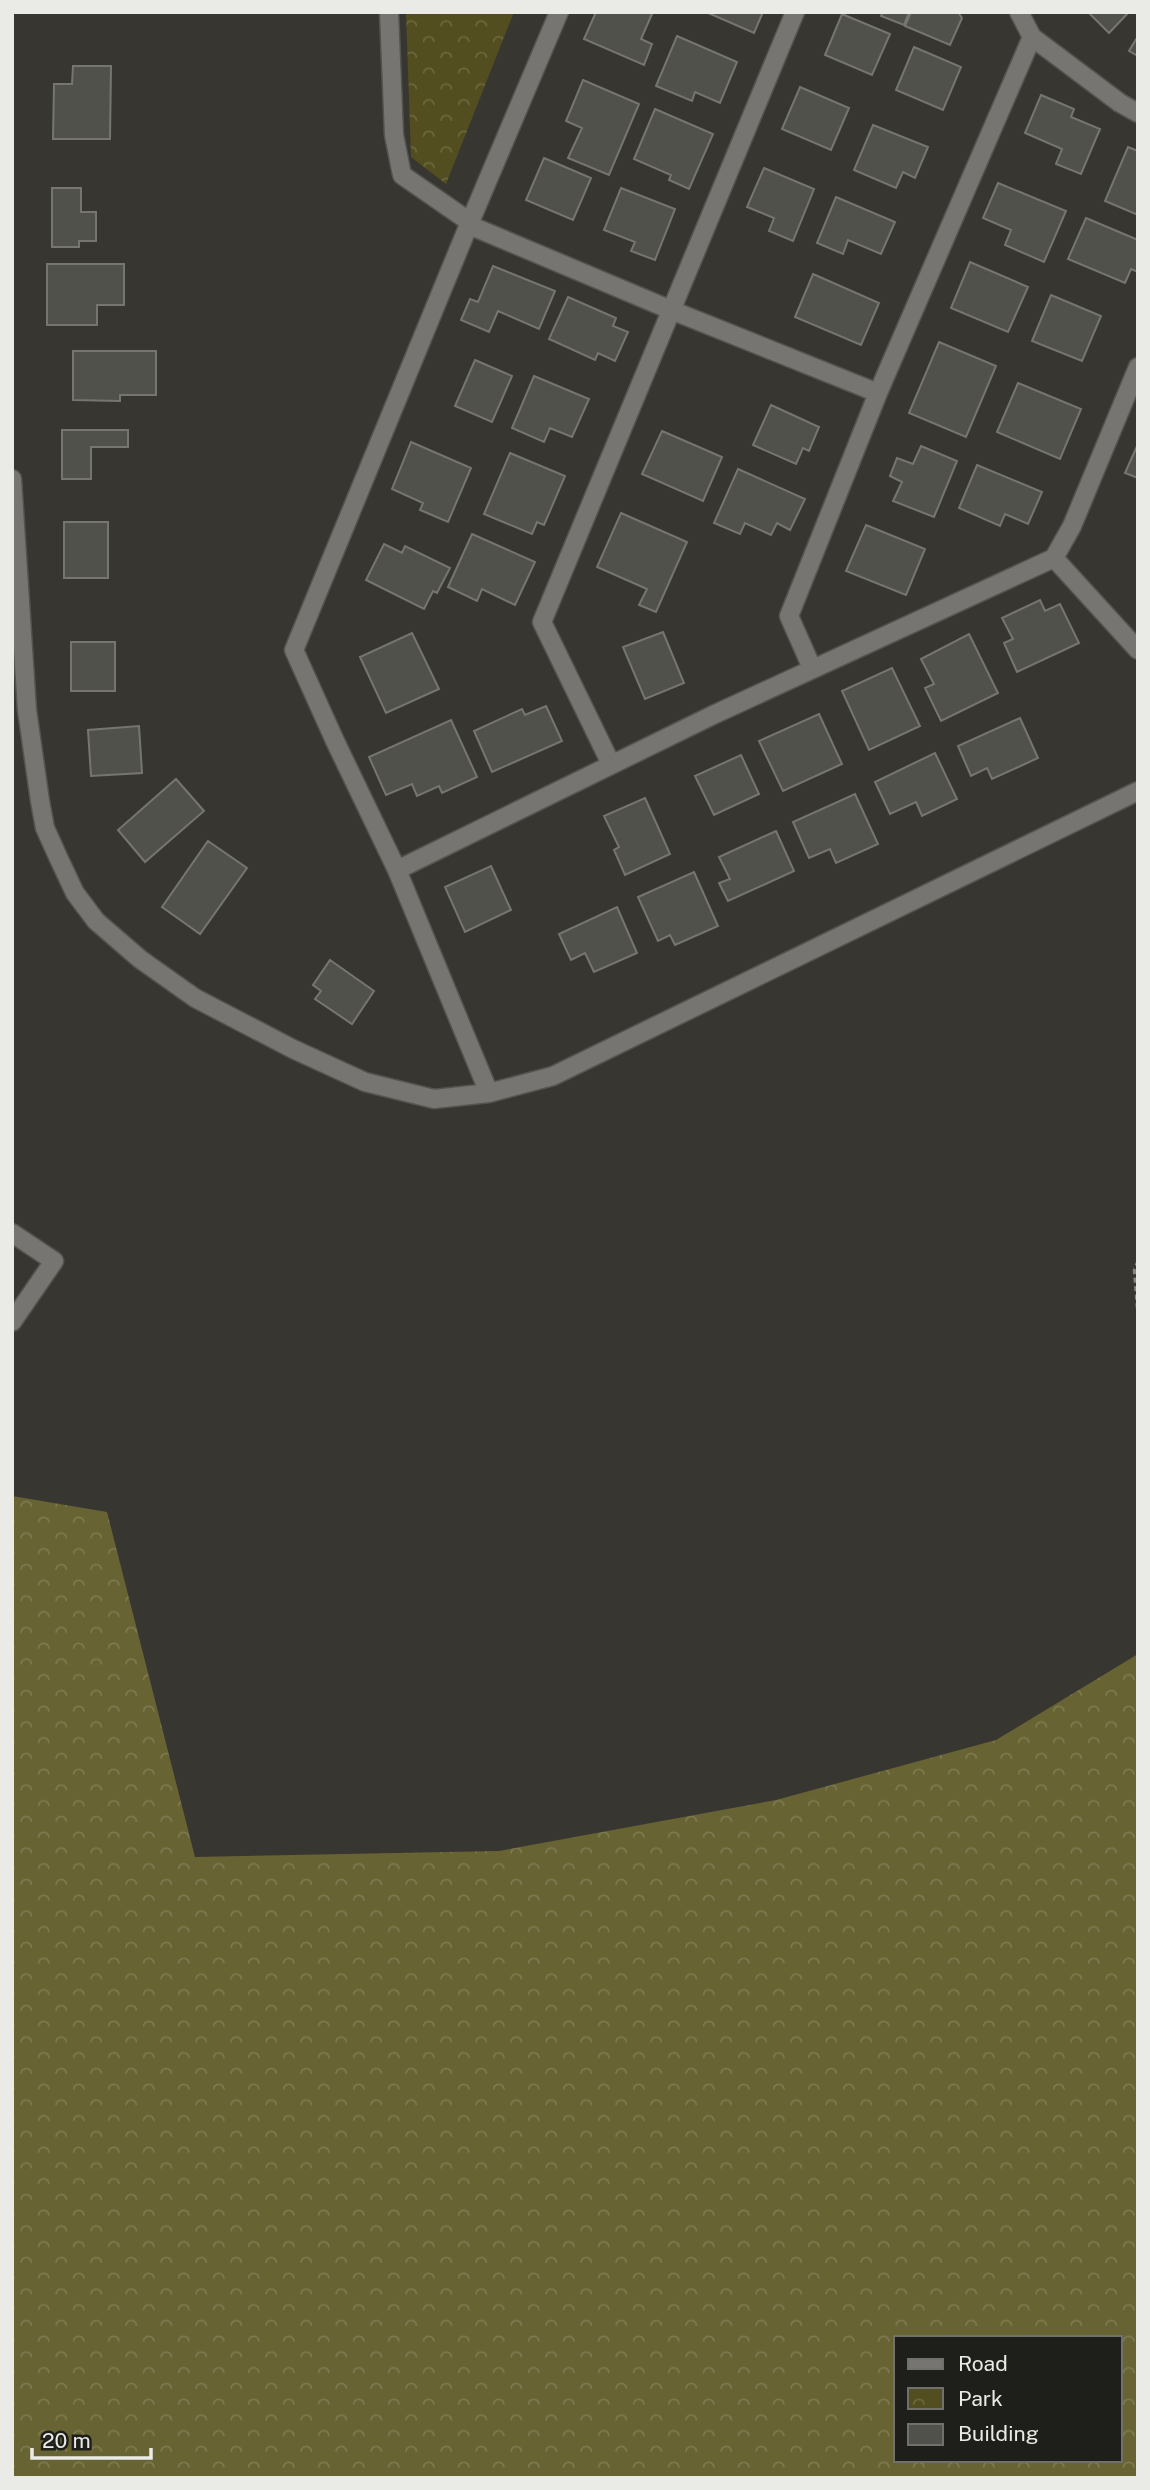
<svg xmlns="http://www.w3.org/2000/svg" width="1150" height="2490" font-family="'Public Sans',sans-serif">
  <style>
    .forest { fill: url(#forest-crowns); fill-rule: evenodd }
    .park { fill: url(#park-crowns) }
    .building { fill: #51514b; stroke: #76766f; stroke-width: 2 }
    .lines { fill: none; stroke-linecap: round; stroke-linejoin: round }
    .minor-casing { stroke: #54534e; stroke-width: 21 }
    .path { stroke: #868581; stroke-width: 4.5; stroke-dasharray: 5 3.5; stroke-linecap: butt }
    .minor { stroke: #767572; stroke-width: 18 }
  </style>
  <defs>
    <pattern id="forest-crowns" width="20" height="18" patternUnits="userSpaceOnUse" patternTransform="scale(1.75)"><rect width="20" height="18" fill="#676333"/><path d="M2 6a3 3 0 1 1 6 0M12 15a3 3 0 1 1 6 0" fill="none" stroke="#7d7a51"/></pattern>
    <pattern id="park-crowns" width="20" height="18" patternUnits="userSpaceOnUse" patternTransform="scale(1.75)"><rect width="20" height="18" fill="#524e1f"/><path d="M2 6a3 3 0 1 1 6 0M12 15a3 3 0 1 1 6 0" fill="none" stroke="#6b6840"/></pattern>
  </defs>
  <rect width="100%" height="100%" fill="#373631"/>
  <!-- forest -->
  <path class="forest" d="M12,1496L107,1512L195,1857L499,1851L776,1800L996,1740L1138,1654V2478H12ZM896,2338H1120V2460H896Z"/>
  <!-- park -->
  <path class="park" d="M406,12H514L446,184L411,157Z"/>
  <!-- building -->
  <path class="building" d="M596,12H647L652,14L641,39L652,44L644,65L584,39Z
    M706,12H763L754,33Z
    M883,12H909L904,25L881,16Z
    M911,12H958L962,18L950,45L905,26Z
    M1088,12H1129L1109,33Z
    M842,14L890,34L872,75L825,55Z
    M677,36L737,62L720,103L695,92L692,101L656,86Z
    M1138,36V56L1129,51Z
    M914,47L961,67L943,110L896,90Z
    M73,66H111L110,139H53L54,84H72Z
    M583,80L639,104L609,175L568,158L582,128L566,121Z
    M800,87L849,108L831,150L782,129Z
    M1041,95L1074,109L1071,117L1100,129L1081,174L1056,164L1062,149L1025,133Z
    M655,109L713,134L689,189L669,180L671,175L634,159Z
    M873,125L928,147L915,178L903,172L896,188L854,170Z
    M1128,147L1138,151V215L1105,201Z
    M544,158L591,178L573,220L526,200Z
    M764,168L814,189L793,241L769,231L774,218L747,207Z
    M998,183L1066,211L1044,262L1005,245L1011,230L983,218Z
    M52,188H81V212H96V241H79V247H52Z
    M621,188L675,209L655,260L631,251L635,242L604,230Z
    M836,197L895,222L881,254L848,240L843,254L817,243Z
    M1086,218L1138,240V272L1131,269L1125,283L1068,259Z
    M970,262L1028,287L1008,332L951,308Z
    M47,264H124V305H97V325H47Z
    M493,266L555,291L539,329L498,311L489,332L461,320L470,299L478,302Z
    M813,274L879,303L861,345L795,317Z
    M1051,295L1101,316L1082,361L1032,341Z
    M568,297L616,318L613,326L628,332L615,361L598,353L595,360L549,339Z
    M939,342L996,366L966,437L909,413Z
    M73,351H156V395H120V401L73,400Z
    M475,360L512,376L492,422L455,406Z
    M534,376L589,399L572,437L550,428L544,442L512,428Z
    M1018,383L1081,409L1060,459L997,432Z
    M771,405L819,427L809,451L803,448L796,464L753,445Z
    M62,430H128V447H91V479H62Z
    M662,431L722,457L703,501L642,474Z
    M411,442L471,468L448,522L420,510L423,503L392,489Z
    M1138,444V478L1125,473Z
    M921,446L957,461L934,517L893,501L902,482L890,476L897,458L913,464Z
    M510,453L565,476L544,525L537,522L532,534L484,514Z
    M977,465L1042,492L1028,524L1005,514L1000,526L959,508Z
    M738,469L805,499L790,530L777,523L771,535L745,523L740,534L714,523Z
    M621,513L687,542L656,612L639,605L647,589L597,567Z
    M64,522H108V578H64Z
    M866,525L925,549L906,595L846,571Z
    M472,534L535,562L515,605L482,589L477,601L448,587Z
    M384,544L402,553L405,546L450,568L437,593L433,591L424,609L366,580Z
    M1040,600L1045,611L1060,604L1079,643L1017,672L1004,643L1013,639L1002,618Z
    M663,632L684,683L645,699L623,647Z
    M412,633L439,689L386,713L360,657Z
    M969,634L998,693L941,721L925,688L934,684L921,659Z
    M71,642H115V691H71Z
    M892,668L920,726L869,750L842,691Z
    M546,706L562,741L492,772L474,731L522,709L525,715Z
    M819,714L842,764L783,791L759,741Z
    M1020,718L1038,758L992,779L987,768L971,776L958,746Z
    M451,720L477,777L442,793L439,786L417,796L412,784L386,795L369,757Z
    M139,726L142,773L91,776L88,730Z
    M935,753L957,799L922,816L916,802L890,814L875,782Z
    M741,755L759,794L714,815L695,776Z
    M176,779L204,811L145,862L118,830Z
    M855,794L878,844L836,863L830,849L809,858L793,822Z
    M645,798L670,854L625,875L614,850L619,847L604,816Z
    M776,831L794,871L728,901L719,883L730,879L719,857Z
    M208,841L247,868L200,934L162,907Z
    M491,866L511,910L465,932L445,887Z
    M694,872L718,926L675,945L670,935L658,941L638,897Z
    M617,907L637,953L594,972L585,953L571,960L559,934Z
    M330,960L374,991L352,1024L315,999L321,991L313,985Z"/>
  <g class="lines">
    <defs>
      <path id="minor" d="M389,12L394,135L402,175L470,222
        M1019,12L1032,37L1120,103L1138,113
        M469,225L671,310L878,393
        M12,479L27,710L40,801L45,828L59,859L75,893L96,921L140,959L195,998L293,1049L365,1082L434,1099L489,1093L553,1076L1138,791
        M1054,558L1138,650
        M812,668L789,616L878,393L1032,37
        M611,764L542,622L795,12
        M397,870L713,715L1054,558L1072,526L1138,367
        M489,1093L397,870L335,741L294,650L470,222L559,12
        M12,1233L54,1261L12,1322"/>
    </defs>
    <!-- minor casing -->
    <use href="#minor" class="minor-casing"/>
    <!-- path -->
    <path class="path" d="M1138,1308L1135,1270L1138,1263"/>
    <!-- minor -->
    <use href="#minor" class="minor"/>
  </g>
  <!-- border -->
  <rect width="1150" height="2490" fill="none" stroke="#eaeae6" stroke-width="28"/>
  <!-- legend -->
  <rect x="894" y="2336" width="228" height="126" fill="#1e1e1b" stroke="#70706c" stroke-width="2"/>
  <rect x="908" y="2359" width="35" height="10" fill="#767572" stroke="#70706c" stroke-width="2"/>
  <text x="958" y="2371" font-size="21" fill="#eaeae6">Road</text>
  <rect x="908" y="2388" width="35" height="21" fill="url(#park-crowns)" stroke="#70706c" stroke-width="2"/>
  <text x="958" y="2406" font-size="21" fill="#eaeae6">Park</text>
  <rect x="908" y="2424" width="35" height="21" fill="#51514b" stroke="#70706c" stroke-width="2"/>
  <text x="958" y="2441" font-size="21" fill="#eaeae6">Building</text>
  <!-- scale -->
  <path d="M32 2448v10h119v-10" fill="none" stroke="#eaeae6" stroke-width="3.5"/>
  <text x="42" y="2448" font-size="21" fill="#eaeae6" stroke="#1e1e1b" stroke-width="5" paint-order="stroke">20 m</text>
</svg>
